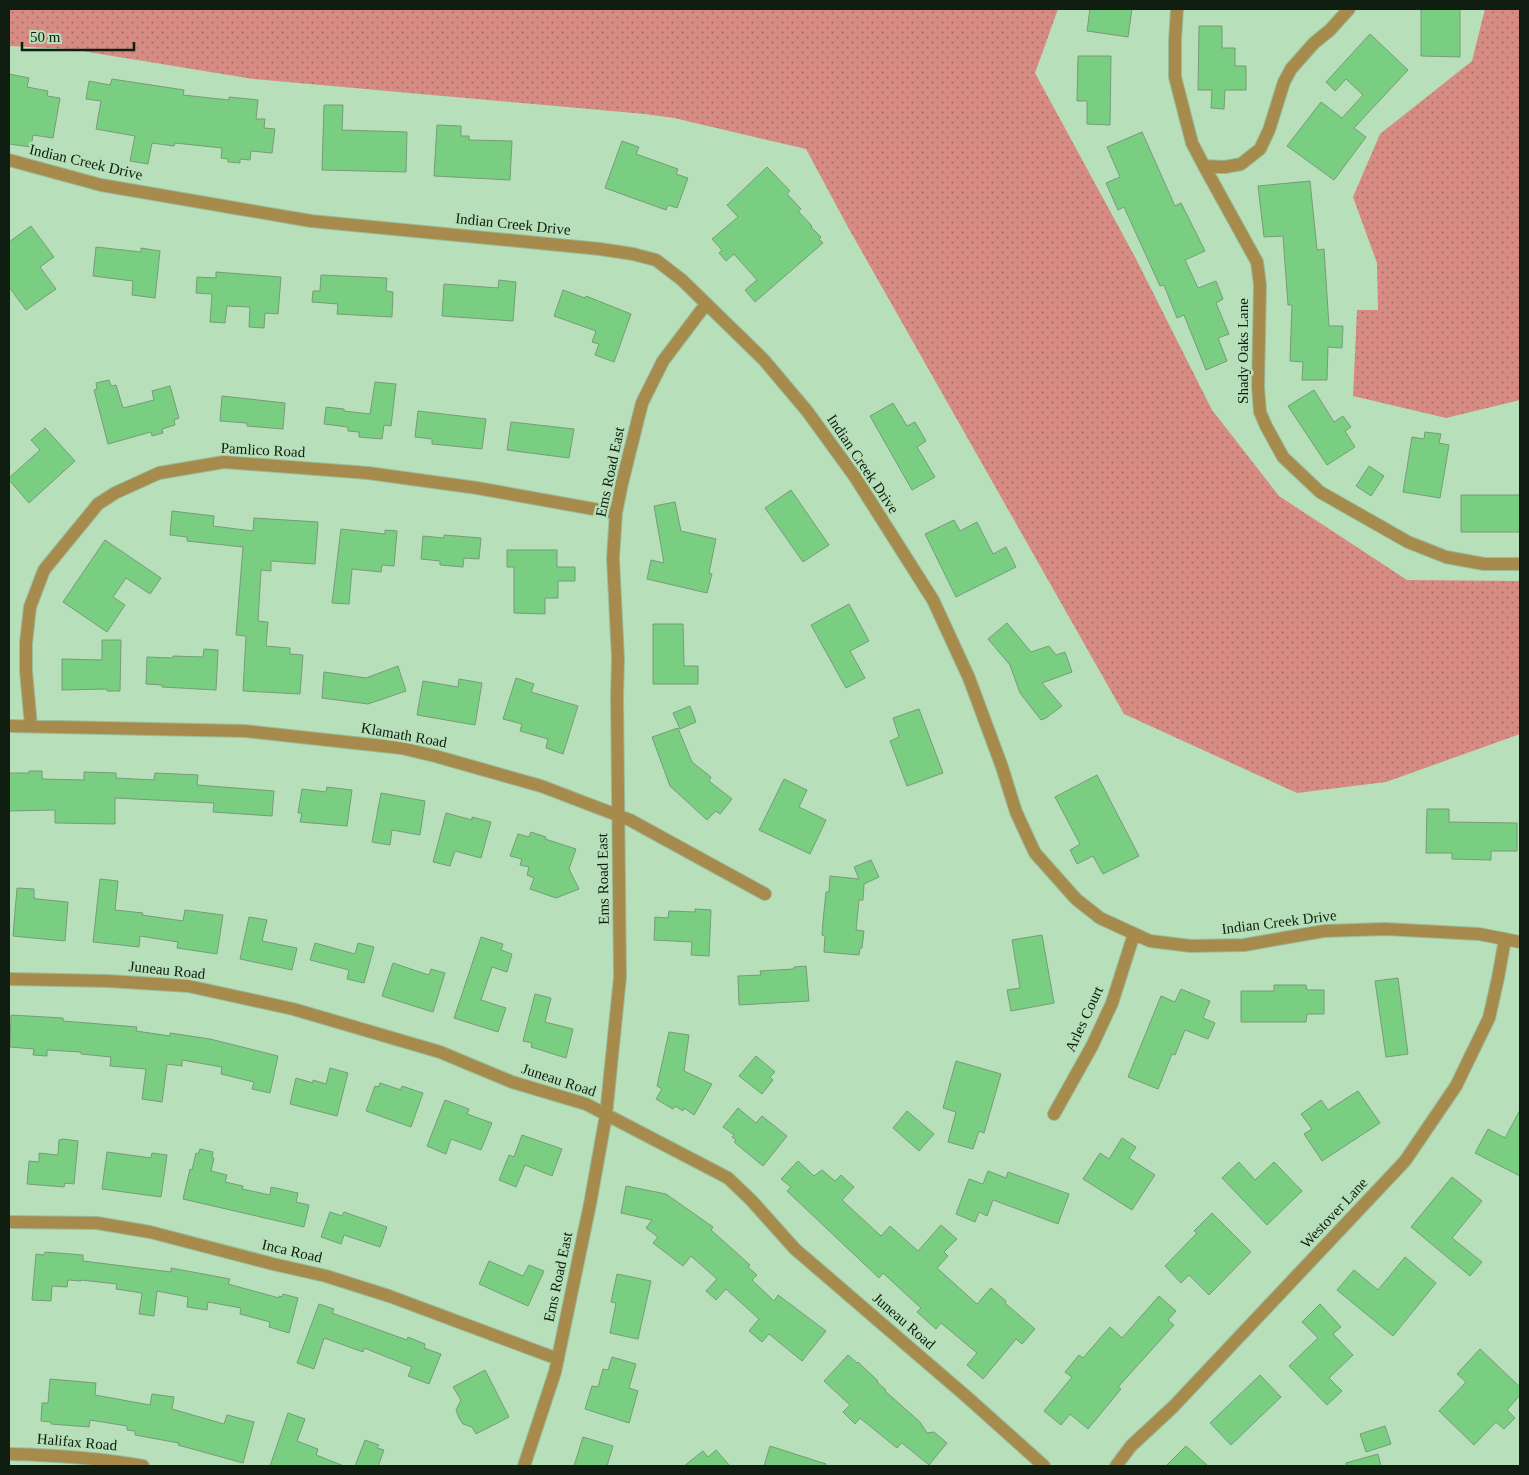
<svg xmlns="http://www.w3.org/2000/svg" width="1529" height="1475" font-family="'Times New Roman',serif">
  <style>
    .grass { fill: url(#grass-dots) }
    .building { fill: #7ace82; stroke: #769c78 }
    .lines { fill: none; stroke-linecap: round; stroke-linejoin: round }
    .minor-casing { stroke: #99bc9b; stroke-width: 14 }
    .minor { stroke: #a68b4d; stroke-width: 12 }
    .labels { text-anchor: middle; stroke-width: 5; stroke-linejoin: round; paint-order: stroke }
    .street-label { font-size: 15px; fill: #0f1e10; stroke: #b7dfb9 }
  </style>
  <defs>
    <pattern id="grass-dots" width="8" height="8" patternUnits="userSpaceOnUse" patternTransform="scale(1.25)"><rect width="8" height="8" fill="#d68b83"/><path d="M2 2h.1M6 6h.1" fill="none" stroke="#ac716a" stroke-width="1.8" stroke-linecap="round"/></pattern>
  </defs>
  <rect width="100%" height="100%" fill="#b7dfb9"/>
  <!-- grass -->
  <path class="grass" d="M9,9H1058L1035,73L1135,257L1212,410L1279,496L1407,580L1520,581V734L1386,782L1297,793L1124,714L849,229L806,149L674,118L645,114L253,79L70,49L9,46Z
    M1485,9H1520V400L1446,418L1353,396L1357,310H1378L1377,263L1353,197L1380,134L1472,61Z"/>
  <!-- building -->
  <path class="building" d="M1090,9H1132L1128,37L1087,31Z
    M1421,9H1460V57L1421,56Z
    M1199,26H1222V48H1235V66H1246V90H1225L1224,109L1211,108L1212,90H1198Z
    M1370,34L1408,70L1354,128L1366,137L1334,180L1287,146L1321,102L1342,118L1363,95L1346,79L1335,91L1326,82Z
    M1078,56H1111L1110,125L1087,124V101H1077Z
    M9,74L29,78L27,87L48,91L47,96L60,98L53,138L33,135L31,147L9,144Z
    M112,79L184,90L183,95L229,100V97L258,100L256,119H265L264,128L275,129L272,153L251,151L250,160L240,159V163L228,162V159L221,158L222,148L175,143L174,146L152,143L148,164L130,161L135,136L96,129L101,101L86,99L89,81L110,85Z
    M324,105H343L342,130L407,132L406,172L322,170Z
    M437,125L461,126V136H469V140L512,141L510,180L434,176Z
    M1142,132L1175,206L1181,203L1205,251L1185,260L1198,288L1216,281L1223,299L1216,303L1229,334L1218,338L1227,361L1206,370L1184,315L1177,318L1164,285L1160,286L1124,207L1118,210L1106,183L1120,177L1107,147Z
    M622,141L639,147L636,154L678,169L676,174L688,178L677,208L668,205L666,210L605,188Z
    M767,167L790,191L787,194L801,209L798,211L812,226L811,227L821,237L819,239L823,243L755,302L745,290L757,280L734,254L726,261L719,253L722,250L712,239L738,217L727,205Z
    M1310,181L1317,250L1324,249L1329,326H1343L1342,348L1328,347L1327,380H1302L1303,362L1290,361L1292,305H1288L1283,236L1264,237L1258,186Z
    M31,226L54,257L40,267L56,289L26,310L9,287V242Z
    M96,247L141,252V248L160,251L155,298L132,295L133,281L93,276Z
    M216,272L281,277L278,314L265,313L264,328L249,327L250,307L227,306L225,323L210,322L212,294L196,293L197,277L216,278Z
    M321,275L387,278L386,291L393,292L392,317L337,314L338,304L312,302L313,291H320Z
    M499,280L516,282L513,321L442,316L444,284L498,288Z
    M563,290L585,298L586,296L631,314L614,362L595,355L599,344L592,342L596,331L554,316Z
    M109,380L111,386L116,385L123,408L154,400L152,391L170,386L179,418L174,420L175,425L162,429L163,433L152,436L151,432L108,444L94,390L97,389L96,383Z
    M375,382L396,384L391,426L384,425L382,439L359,437V432L348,431V427L324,424L326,407L344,409V411L370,414Z
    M1314,390L1334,422L1343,416L1351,427L1345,431L1355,447L1327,465L1288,406Z
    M222,396L285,403L283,429L247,426V423L220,421Z
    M893,403L907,426L915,422L926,441L917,447L935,477L912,490L870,416Z
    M418,411L486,419L482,449L432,444V439L415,437Z
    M511,422L574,429L569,458L507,450Z
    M45,428L75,461L29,503L9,480V478L40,450L31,440Z
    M1425,432L1441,434L1439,443L1449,445L1440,498L1403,492L1412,437L1424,439Z
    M1369,466L1384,476L1371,496L1356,486Z
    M791,490L829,545L803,562L765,508Z
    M1461,495H1520V532H1461Z
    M675,502L681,531L716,539L709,573L712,574L707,593L647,579L651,560L664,563L654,506Z
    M172,511L214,516L213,526L253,531L254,518L318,522L315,564L271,561V571L261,570L258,621L268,622L266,646L290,648V654L303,655L300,694L243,691L246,636L236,635L243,547L187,541V537L170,535Z
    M954,520L960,531L977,522L993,554L1006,547L1016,567L956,597L925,534Z
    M341,529L385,534V530L397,531L394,566L382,565L381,572L352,569L349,604L332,603Z
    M444,535L481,538L479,559L464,558L463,567L440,565V561L421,559L423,536L444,538Z
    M105,540L161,578L150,594L126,578L113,597L125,605L107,632L63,602Z
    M507,550H557V567H575V581H558V598H545V614L514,613V567H507Z
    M849,604L869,641L850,651L865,678L846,688L811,625Z
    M1007,623L1031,652L1049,646L1056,655L1065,652L1072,672L1042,683L1062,706L1046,718L1041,720L1020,693L1010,665L988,639Z
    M653,624H683L684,666H698V684H653Z
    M102,640H121L120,691H107V689L62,690V659L102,660Z
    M204,649L218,650L216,690L162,687V685L146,684L147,657L173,658V656L203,657Z
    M398,666L406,691L368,704L322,698L324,672L366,678Z
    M516,678L534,684L531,692L578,706L563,754L546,748L548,739L520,731L522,724L503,719Z
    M459,679L482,683L475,725L417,715L423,681L458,687Z
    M690,706L696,722L680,729L673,713Z
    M919,709L943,773L907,786L890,741L899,737L893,718Z
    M678,728L692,762L711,777L709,781L732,799L720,814L716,811L707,820L670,786L652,737Z
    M29,771H42V779L84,780V772L116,773V778L154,780L155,773L198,775L197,785L274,791L272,816L213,812L214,803L115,798V824L55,823V810L9,811V773H29Z
    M1097,775L1139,856L1103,874L1093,856L1077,864L1070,850L1080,844L1055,797Z
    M784,779L807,790L799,807L826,820L810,854L759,830Z
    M327,787L352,790L347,826L300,822L302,813H298L302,789L326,792Z
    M381,793L425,801L420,835L392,830L390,845L372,842Z
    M1427,809H1449V822L1517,823V851H1491V860L1452,859V853H1426Z
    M446,813L472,820V817L491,822L481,858L455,851L450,866L433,862Z
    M531,832L546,837L545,839L576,849L569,869L579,889L556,898L530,889L534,878L527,875L529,867L520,865L522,859L510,856L518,834L529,837Z
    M871,860L879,877L864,884L863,900H859L856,930L864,931L862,948H860L859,955L824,952L825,936L822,935L823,921L826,892H829L830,876L859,879L854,867Z
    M100,879L118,881L115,910L143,913L142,915L183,921L185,910L223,915L217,954L177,948L178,942L140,936L139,947L93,942Z
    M17,888L34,889V898L37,899L68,902L65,941L13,936Z
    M695,909L711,910L709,956L691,955L692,942L654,940L655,917L668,918L669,911L695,912Z
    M249,917L267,920L262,941L297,948L292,970L240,959Z
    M1042,935L1054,1003L1011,1011L1007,990L1020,988L1012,940Z
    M481,937L503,944L501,950L512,954L507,972L492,967L481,1000L506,1008L498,1032L454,1018Z
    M315,943L355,954L358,943L374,947L364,983L347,979L349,970L310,960Z
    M393,963L429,975L431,969L445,973L433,1012L382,996Z
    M806,966L809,1001L739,1005L738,976L761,975L760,971L794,969V967Z
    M1398,978L1408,1054L1386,1057L1375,981Z
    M1274,985H1306L1307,990H1324V1014H1307L1306,1022H1241V991H1274Z
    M1181,989L1210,1001L1203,1018L1215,1023L1208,1039L1185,1030L1175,1055L1172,1054L1158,1089L1128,1077L1161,996L1175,1002Z
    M535,994L551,998L545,1022L573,1029L566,1058L531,1047L532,1043L523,1041Z
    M11,1015L63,1018V1021L137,1027L136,1031L170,1036V1033L210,1039L278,1056L270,1093L252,1089L254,1082L221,1074L222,1067L182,1060V1066L167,1064L162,1102L142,1099L146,1069L110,1066L111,1057L81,1054V1052L47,1050V1056L33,1055L34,1049L10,1047Z
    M669,1032L689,1035L684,1071L712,1084L694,1115L684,1108L683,1111L675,1106L673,1109L656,1099L662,1089L657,1086Z
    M756,1056L775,1072L770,1077L773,1080L762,1094L739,1076Z
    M956,1061L1001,1074L984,1133L979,1131L973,1149L948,1142L956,1112L943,1108Z
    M330,1068L348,1073L337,1116L290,1104L296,1078L313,1083V1080L326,1084Z
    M380,1083L401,1090L402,1086L423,1093L411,1127L366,1111L375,1086L379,1087Z
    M1358,1091L1380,1123L1322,1161L1304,1134L1312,1129L1301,1114L1321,1100L1328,1110Z
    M445,1100L469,1109L467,1114L492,1123L481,1150L451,1139L446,1154L427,1146Z
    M738,1108L756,1123L762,1116L787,1136L763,1166L734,1142L736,1140L732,1137L734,1135L723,1127Z
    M1520,1110V1176L1475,1153L1488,1129L1505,1138Z
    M907,1111L934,1134L919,1151L893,1128Z
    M522,1135L562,1149L552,1176L525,1165L516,1187L499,1180L509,1155L514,1157Z
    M1122,1138L1136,1147L1129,1158L1155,1175L1132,1210L1083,1179L1100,1153L1109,1159Z
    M63,1139L78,1141L74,1184L65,1183L64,1187L27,1184L29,1161L39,1162V1153L58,1155L59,1140Z
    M200,1149L213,1152L212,1158H214L211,1171L227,1175L225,1182L243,1186L242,1189L270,1195L271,1187L298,1193L296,1202L309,1205L304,1227L183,1199L190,1169L192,1170L196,1153L198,1154Z
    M107,1152L151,1158L152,1153L167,1155L161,1197L102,1189Z
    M798,1161L814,1176L822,1170L835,1181L841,1175L854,1187L842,1200L881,1236L890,1226L918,1251L941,1225L957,1239L944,1252L948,1256L937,1268L977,1304L991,1288L1006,1301L1005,1303L1035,1329L1022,1344L1016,1339L983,1379L967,1365L977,1353L941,1323L936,1329L917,1312L921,1308L883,1273L879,1278L787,1191L791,1187L781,1179Z
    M1239,1162L1255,1180L1274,1162L1302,1191L1267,1225L1222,1178Z
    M988,1171L1006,1178L1008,1172L1069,1194L1058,1224L993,1200L987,1216L979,1212L975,1222L956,1214L969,1179L983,1184Z
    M1452,1177L1482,1201L1452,1238L1482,1262L1470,1276L1411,1227Z
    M626,1186L666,1194L713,1227L711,1230L750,1265L748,1267L757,1275L752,1280L774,1301L778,1295L826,1331L802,1361L769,1334L762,1342L749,1331L759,1319L726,1289L716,1300L706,1291L717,1279L691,1256L683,1266L653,1243L658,1237L646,1228L652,1220L621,1213Z
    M330,1212L342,1216L344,1212L387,1227L380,1247L344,1235L341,1244L321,1237Z
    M1212,1213L1251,1252L1209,1295L1189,1275L1181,1283L1165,1266L1197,1233L1194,1231Z
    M45,1252L83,1255V1261L171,1272V1268L230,1279L228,1284L279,1298V1296L282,1297L283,1294L298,1298L289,1333L269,1327L270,1322L240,1314L241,1308L208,1302L207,1310L187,1307L188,1297L157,1291L154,1316L139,1314L142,1293L116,1289L117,1284L81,1280V1281L68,1280L67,1287L52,1286L51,1301L32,1300L36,1254L44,1255Z
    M1405,1257L1436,1283L1393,1336L1337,1290L1354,1270L1378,1290Z
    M489,1261L523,1276L529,1265L544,1271L528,1306L479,1284Z
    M617,1274L651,1281L638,1339L610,1333L616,1303L611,1302Z
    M1159,1296L1176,1311L1168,1320L1174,1325L1118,1387L1121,1389L1088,1429L1070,1414L1061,1425L1044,1411L1072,1377L1065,1372L1079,1355L1083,1358L1110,1327L1122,1338Z
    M319,1304L334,1309L332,1313L407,1340L408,1337L425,1344L424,1348L441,1354L429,1384L408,1376L412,1367L364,1348L363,1352L324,1338L314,1369L297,1363Z
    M1320,1304L1341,1327L1333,1334L1353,1355L1329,1378L1342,1391L1327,1405L1289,1366L1318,1338L1302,1322Z
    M1480,1349L1520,1387V1395L1507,1410L1515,1418L1504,1429L1496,1422L1474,1445L1439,1411L1466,1382L1457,1374Z
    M848,1355L857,1363L858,1362L878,1381L877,1382L886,1390L885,1391L920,1422L927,1433L934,1432L947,1443L929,1465L902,1443L897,1448L860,1418L855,1424L843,1412L850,1405L824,1381Z
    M612,1357L636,1364L629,1388L638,1391L629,1423L585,1409L592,1386L598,1387L603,1369L608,1370Z
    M485,1370L509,1417L476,1434L472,1427L463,1424L459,1418L456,1410L461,1400L453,1387Z
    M1260,1375L1281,1397L1231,1445L1210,1423Z
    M50,1379L96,1383L95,1395L150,1405L152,1394L174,1397L172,1409L224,1424L227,1415L254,1422L243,1463L178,1445L179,1443L135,1435V1431L127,1430V1426L90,1420L89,1427L51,1424V1422L41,1421L42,1403H48Z
    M288,1413L305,1419L297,1441L318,1449L316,1455L344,1466H270Z
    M1385,1426L1391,1444L1366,1452L1360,1434Z
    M583,1437L613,1446L607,1466H574Z
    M365,1440L379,1445L377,1448L384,1450L378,1466H355Z
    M770,1446L826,1464L825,1466H764Z
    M1186,1446L1208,1466H1166Z
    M716,1450L730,1466H684L703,1451L708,1457Z
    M1378,1454L1381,1466H1346V1463Z"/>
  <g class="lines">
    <defs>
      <path id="minor" d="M1177,9L1175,41V77L1192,143L1204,166L1225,167L1241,164L1260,149L1269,130L1284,82L1291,69L1314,43L1330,30L1349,9
        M9,160L101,185L311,221L600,249L633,254L656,260L682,280L764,360L807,411L855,477L933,600L969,678L1002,767L1016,812L1035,853L1076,899L1100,918L1150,941L1191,946L1244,945L1324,931L1385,929L1479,934L1520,942
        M1204,166L1257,262L1260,285L1258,387L1260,412L1266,426L1283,457L1320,492L1408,542L1446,557L1484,564H1520
        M9,726L245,731L401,748L435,756L541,786L630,820L765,894
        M31,726L26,671V643L30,607L44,570L98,504L115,493L159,473L224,462L368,473L477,488L616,513
        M9,979L108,981L188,986L293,1009L440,1052L512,1082L586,1104L728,1178L751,1200L795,1249L967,1397L1044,1466
        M1054,1114L1092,1046L1112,1003L1134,934
        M9,1222L97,1223L150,1232L273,1264L326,1276L389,1296L558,1359
        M9,1454C53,1455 99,1458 143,1466
        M524,1466L555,1372L590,1204L606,1115L620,977L617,696L618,659L613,558L616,513L622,483L642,403L663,361L706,304
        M1116,1466L1131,1446L1173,1407L1405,1161L1456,1086L1489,1018L1498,978L1505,939"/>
    </defs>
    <!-- minor casing -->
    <use href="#minor" class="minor-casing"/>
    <!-- minor -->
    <use href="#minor" class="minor"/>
  </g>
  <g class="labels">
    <!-- street labels -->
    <g class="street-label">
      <text transform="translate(86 162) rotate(13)" y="5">Indian Creek Drive</text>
      <text transform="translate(513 224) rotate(6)" y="5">Indian Creek Drive</text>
      <text transform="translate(1243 351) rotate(-90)" y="5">Shady Oaks Lane</text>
      <text transform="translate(263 450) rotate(3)" y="5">Pamlico Road</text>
      <text transform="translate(863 464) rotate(56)" y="5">Indian Creek Drive</text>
      <text transform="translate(610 472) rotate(-78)" y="5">Ems Road East</text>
      <text transform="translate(404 735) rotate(10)" y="5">Klamath Road</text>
      <text transform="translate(603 879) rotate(-91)" y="5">Ems Road East</text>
      <text transform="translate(1279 922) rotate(-7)" y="5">Indian Creek Drive</text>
      <text transform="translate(167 970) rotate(6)" y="5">Juneau Road</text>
      <text transform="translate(1084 1019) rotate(-65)" y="5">Arles Court</text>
      <text transform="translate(559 1080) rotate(18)" y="5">Juneau Road</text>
      <text transform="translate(1334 1213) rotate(-47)" y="5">Westover Lane</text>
      <text transform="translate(292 1251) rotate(13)" y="5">Inca Road</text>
      <text transform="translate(558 1277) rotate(-78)" y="5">Ems Road East</text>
      <text transform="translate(904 1321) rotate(41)" y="5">Juneau Road</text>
      <text transform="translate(77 1442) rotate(5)" y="5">Halifax Road</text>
    </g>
  </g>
  <!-- border -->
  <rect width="1529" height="1475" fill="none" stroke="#0f1e10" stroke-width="20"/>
  <!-- scale -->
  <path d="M22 42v8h112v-8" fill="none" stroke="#0f1e10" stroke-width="2.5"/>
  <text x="30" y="42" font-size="15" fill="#0f1e10" stroke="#b7dfb9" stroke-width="4" paint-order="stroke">50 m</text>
</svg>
